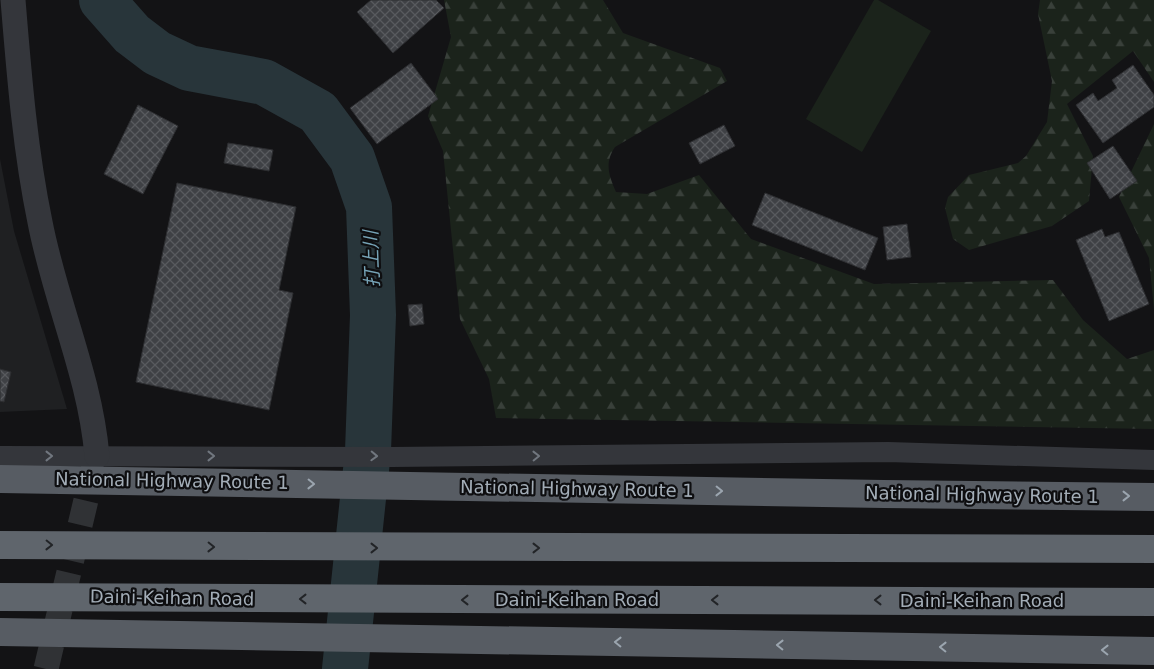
<svg xmlns="http://www.w3.org/2000/svg" width="1154" height="669" font-family="'DejaVu Sans','Noto Sans JP',sans-serif">
  <style>
    .built { fill: #1f2022 }
    .forest { fill: url(#forest-firs) }
    .garden { fill: #1b231b }
    .lines { fill: none; stroke-linecap: round; stroke-linejoin: round }
    .river { stroke: #28353a; stroke-width: 46 }
    .building { fill: url(#building-cross-hatch); stroke: #2d2e31 }
    .tertiary-tunnel { stroke: #303235; stroke-width: 25; stroke-dasharray: 25 12; stroke-linecap: butt }
    .minor { stroke: #34363b; stroke-width: 20 }
    .tertiary { stroke: #34363b; stroke-width: 25 }
    .trunk-bridge { stroke: #575c63; stroke-width: 28 }
    .motorway-bridge { stroke: #5f656c; stroke-width: 28 }
    .oneway { stroke: #71777f }
    .oneway2 { stroke: #9ba5af }
    .oneway3 { stroke: #222427 }
    .labels { text-anchor: middle; stroke-width: 4.5; stroke-linejoin: round; paint-order: stroke }
    .street-label { font-size: 18px; fill: #a3adb7; stroke: #0e0e10 }
    .water-label { font-size: 19px; font-style: italic; fill: #76a3b6; stroke: #0e0e10 }
  </style>
  <defs>
    <pattern id="forest-firs" width="22" height="20" patternUnits="userSpaceOnUse" patternTransform="scale(1.25)"><rect width="22" height="20" fill="#1b231b"/><path d="M5 1l3.5 6h-7zM16 11l3.5 6h-7z" fill="#39403a"/></pattern>
    <pattern id="building-cross-hatch" width="8" height="8" patternUnits="userSpaceOnUse" patternTransform="scale(1.25)"><rect width="8" height="8" fill="#3f4145"/><path d="M0 0l8 8M0 8l8-8" fill="none" stroke="#585a5e"/></pattern>
  </defs>
  <rect width="100%" height="100%" fill="#131315"/>
  <!-- built -->
  <path class="built" d="M0,159L14,231L67,409L0,412Z"/>
  <!-- forest -->
  <path class="forest" d="M444,0H603L623,33L720,68L727,81L615,147C604,163 609,176 616,192L647,194L699,175L751,239L874,284L1053,280L1083,320L1127,359L1154,350V429L496,418L489,379L460,319L443,151L428,116L451,37Z
    M1040,0H1154V82L1133,51L1067,104L1093,156L1089,201L1052,226L969,250L953,239L945,208L948,197L969,175L1018,163L1026,156L1047,122L1052,81L1038,14Z
    M1154,124V310L1149,258L1119,197Z"/>
  <!-- garden -->
  <path class="garden" d="M874,0H878L931,31L862,152L806,119Z"/>
  <g class="lines">
    <!-- river -->
    <path class="river" d="M102,0L132,34L157,53L189,68L264,82L318,112L352,158L369,207L373,315L368,451L345,669"/>
  </g>
  <!-- building -->
  <path class="building" d="M371,0H436L444,8L393,53L357,12Z
    M411,63L438,99L377,144L350,108Z
    M1133,65L1154,95V107L1103,143L1076,105L1093,93L1098,101L1117,88L1112,80Z
    M138,105L178,126L143,194L104,174Z
    M724,125L735,146L700,164L689,143Z
    M228,143L273,150L269,171L224,163Z
    M1113,146L1137,181L1110,199L1087,163Z
    M177,183L296,207L279,290L293,293L269,410L136,382Z
    M765,193L878,238L865,270L752,225Z
    M907,224L911,257L887,260L883,227Z
    M1102,229L1105,237L1119,232L1149,304L1109,321L1076,240Z
    M422,304L424,324L410,326L408,305Z
    M0,369L11,372L4,402L0,401Z"/>
  <g class="lines">
    <!-- tertiary-tunnel -->
    <path class="tertiary-tunnel" d="M46,669L95,462"/>
    <!-- minor -->
    <path class="minor" d="M0,456L392,457L888,452L1154,460"/>
    <!-- tertiary -->
    <path class="tertiary" d="M13,0C19,73 25,150 40,222C55,301 90,375 97,456"/>
    <!-- trunk-bridge -->
    <path class="trunk-bridge" d="M0,479L884,494L1154,497
      M0,632L1154,651"/>
    <!-- motorway-bridge -->
    <path class="motorway-bridge" d="M0,545L1154,549
      M0,597L1154,602"/>
  </g>
  <!-- one-way arrows -->
  <defs><path id="oneway-chevron" d="M-2-3.5L2.5 0L-2 3.5" fill="none" stroke-width="1.6" stroke-linecap="round" stroke-linejoin="round" transform="scale(1.25)"/></defs>
  <g class="oneway">
    <use href="#oneway-chevron" transform="translate(49 456)"/>
    <use href="#oneway-chevron" transform="translate(211 456)"/>
    <use href="#oneway-chevron" transform="translate(374 456) rotate(2)"/>
    <use href="#oneway-chevron" transform="translate(536 456) rotate(-1)"/>
  </g>
  <g class="oneway2">
    <use href="#oneway-chevron" transform="translate(311 484) rotate(1)"/>
    <use href="#oneway-chevron" transform="translate(719 491) rotate(1)"/>
    <use href="#oneway-chevron" transform="translate(1126 496)"/>
    <use href="#oneway-chevron" transform="translate(618 642) rotate(-179)"/>
    <use href="#oneway-chevron" transform="translate(780 645) rotate(-179)"/>
    <use href="#oneway-chevron" transform="translate(943 647) rotate(-179)"/>
    <use href="#oneway-chevron" transform="translate(1105 650) rotate(-179)"/>
  </g>
  <g class="oneway3">
    <use href="#oneway-chevron" transform="translate(49 545) rotate(1)"/>
    <use href="#oneway-chevron" transform="translate(211 547) rotate(1)"/>
    <use href="#oneway-chevron" transform="translate(374 548)"/>
    <use href="#oneway-chevron" transform="translate(536 548)"/>
    <use href="#oneway-chevron" transform="translate(303 599) rotate(-180)"/>
    <use href="#oneway-chevron" transform="translate(465 600) rotate(-180)"/>
    <use href="#oneway-chevron" transform="translate(715 600) rotate(-180)"/>
    <use href="#oneway-chevron" transform="translate(878 600) rotate(-180)"/>
  </g>
  <g class="labels">
    <!-- street labels -->
    <g class="street-label">
      <text transform="translate(172 481) rotate(1)" y="6">National Highway Route 1</text>
      <text transform="translate(577 489) rotate(1)" y="6">National Highway Route 1</text>
      <text transform="translate(982 495) rotate(1)" y="6">National Highway Route 1</text>
      <text transform="translate(172 598) rotate(1)" y="6">Daini-Keihan Road</text>
      <text x="577" y="606">Daini-Keihan Road</text>
      <text x="982" y="607">Daini-Keihan Road</text>
    </g>
    <!-- water labels -->
    <g class="water-label">
      <text transform="translate(371 259) rotate(-92)" y="7">打上川</text>
    </g>
  </g>
</svg>
